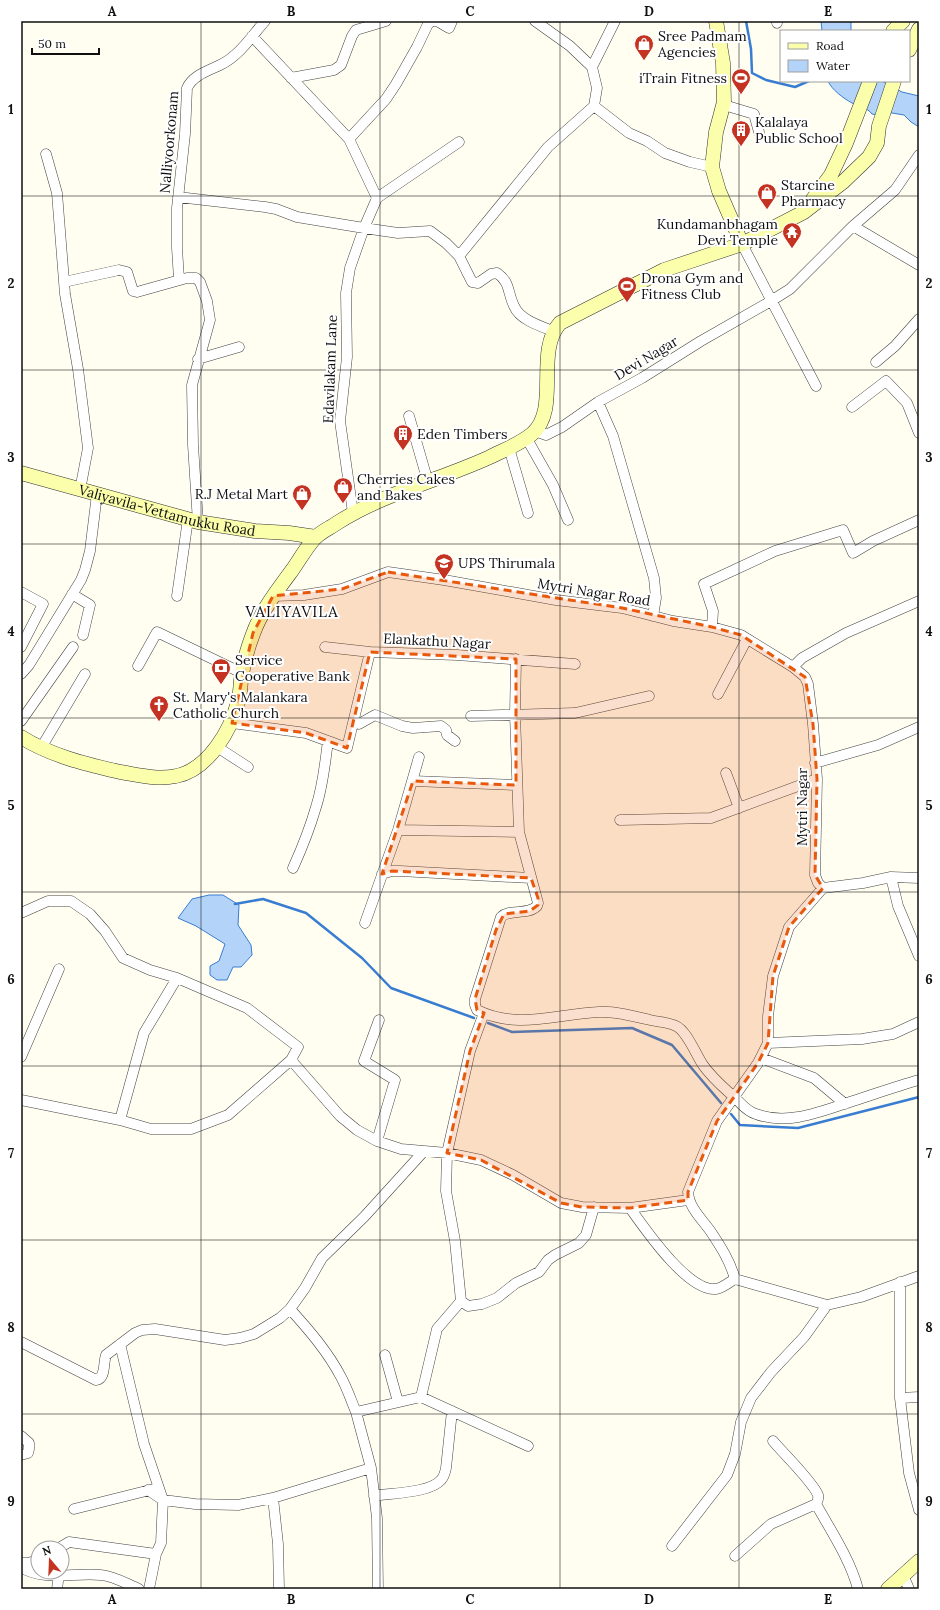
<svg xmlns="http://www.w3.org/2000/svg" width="940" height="1610" font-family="Lora,serif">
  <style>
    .water { fill: #b3d4f8; stroke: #387dd2 }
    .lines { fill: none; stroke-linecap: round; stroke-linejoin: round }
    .stream { stroke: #387dd2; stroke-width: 2.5 }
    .street-casing { stroke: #424242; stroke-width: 11 }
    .secondary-casing { stroke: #313131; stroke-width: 15 }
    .street { stroke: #fff; stroke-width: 10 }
    .secondary { stroke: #fbffab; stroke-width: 14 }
    .marked { fill: #e8590c; fill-opacity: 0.2; stroke: #e8590c; stroke-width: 3; stroke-dasharray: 8 5; stroke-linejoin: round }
    .grid { fill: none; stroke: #0f0f0f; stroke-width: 1; stroke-opacity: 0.55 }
    .labels { text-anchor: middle; stroke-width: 4; stroke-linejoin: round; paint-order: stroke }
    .poi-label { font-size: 14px; fill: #0f0f0f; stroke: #fff; text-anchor: start }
    .street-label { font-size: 14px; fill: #0f0f0f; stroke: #fff }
    .neighbourhood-label { font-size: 15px; letter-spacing: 1px; fill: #0f0f0f; stroke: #fff }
    .neatline { fill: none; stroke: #0f0f0f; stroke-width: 1.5 }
    .grid-label { font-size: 13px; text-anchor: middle; font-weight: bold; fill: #0f0f0f }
  </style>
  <rect width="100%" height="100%" fill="#fffef0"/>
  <!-- water -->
  <path class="water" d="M821,21H851V31H822Z
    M828,81H882L902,92L919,96V127L911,122L904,115L886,112L877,115L872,114C867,107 859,107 852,103C843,98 832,90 828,81Z
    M209,895H223L239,905L238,925L251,945L252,955L241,967H233L227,980H217L210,975V966L219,961L225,944L196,926L178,918L192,899Z"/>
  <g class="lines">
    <!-- stream -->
    <path class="stream" d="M746,21L751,49L752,73L766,80L795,87L809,81
      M235,904L263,899L306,913L362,958L391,988L474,1018
      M488,1023L512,1032L632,1028L672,1045L721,1103
      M731,1114L740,1125L798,1128L919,1097"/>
    <defs>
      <path id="street" d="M535,21L570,46L592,67L597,88L594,106L629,133L647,141L665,153L690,162L712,167
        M777,21V23
        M252,36L349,139L377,198
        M592,67L615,21
        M291,78L334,70L341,65L352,36L356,30L386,21
        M724,105L754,114L759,132
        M349,139L386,99L396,84L417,47L428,24L432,21H437L449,28L452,21
        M46,154L57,193L65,294L78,369L88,448L80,490
        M178,197L265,207L276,209L297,217L364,228L398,233L430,231L446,243L459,256L472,282L478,283L491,274L497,273C511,283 507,292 514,306C520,320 540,326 553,331
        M853,226L895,190L919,155
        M742,244L816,386
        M459,256L548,147L594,106
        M179,279L177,248V208L185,134L187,88C193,75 208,71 220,65C239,56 251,37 265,21
        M64,282L119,270L127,272L133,291L137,292L187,278H196L200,282L207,301L210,320L192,385L193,445L198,522
        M198,359L239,347
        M876,362L895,346L919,319
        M598,402L613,436L654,578L656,598L653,616
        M852,407L886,381L907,403L919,433
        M409,416L428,482
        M535,431L546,435L562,427L598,402L642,378L701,341L771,301L790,289L853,226L919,265
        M527,439L553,485L568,520
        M509,448L528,513
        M353,513L340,421L347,357L346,293L350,268L364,228L377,198L459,142
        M21,592L43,604L21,647
        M72,594L90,605L83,635
        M177,596L188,519
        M273,596L304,595L342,589L388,572L444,580L556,600L622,608L673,621L712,627L741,635L793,667L805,677L808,684L813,724L817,779L815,875L818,883L823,888
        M712,627L713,611L704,584L775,551L843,530L853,553L873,541L919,520
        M325,647L370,652
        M516,659L515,714L519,832L538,903L537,906C527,916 511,908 501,917L475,999V1005L477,1010C517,1030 556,1014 599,1012C615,1011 634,1016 650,1020C658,1022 668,1022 676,1026C687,1031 696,1055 703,1065C712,1078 723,1087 735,1098C742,1104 746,1111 756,1114C788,1126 822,1111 853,1101C875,1094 897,1086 919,1080
        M138,666L157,632L242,673
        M793,667L802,658L846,633L919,601
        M21,674L29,665L81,580L85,570L90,551L97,494
        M718,694L747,639
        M471,716L575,713L649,696
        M21,721L73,647
        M354,721L359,724L375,715L402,726L413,728L441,726L446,730L447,735L455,741
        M232,723L306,733L347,748L370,652L457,655L575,664
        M217,747L248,767
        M41,748L85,674
        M815,763L878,745L919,727
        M726,773L739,808
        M413,781L516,785
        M620,820L711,818L817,779
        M398,830L519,832
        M293,868C302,848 310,828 316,807C323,786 325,763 328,741
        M382,874L392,871H400L531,878
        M891,877L898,906L919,956
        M21,913L48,901H71L90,914L105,931L123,958L150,970L177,978L247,1008L298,1047L291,1060L340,1116L357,1130L377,1141L401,1149L447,1153L481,1160L513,1175L561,1203L582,1207L630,1208C645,1229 688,1292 716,1289C723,1288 729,1282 735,1279L827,1305L861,1297L919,1276
        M365,923L398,830L419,757
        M768,1043L862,1039L893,1034L919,1022
        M21,1057L59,969
        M761,1058L814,1078L845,1104
        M21,1100L120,1120L144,1033L177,978
        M120,1120L151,1129H191L228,1115L291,1060
        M377,1141L395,1080L364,1061L379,1020
        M630,1208L688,1200
        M735,1279C730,1261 721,1247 711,1232C702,1219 689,1208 688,1192L717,1121L758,1063L768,1043V1016L773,976L789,927L823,888L863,883L891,877L919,878
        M900,1282V1398L909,1473L919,1510
        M461,1301L468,1306L482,1304L497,1298L516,1283L539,1272L548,1260L555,1255L579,1243L586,1235L594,1207
        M290,1309C309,1330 328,1352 341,1377C347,1388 351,1400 356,1412
        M21,1342L96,1380C106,1379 103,1363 106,1355L135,1333L142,1330L155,1329L225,1340L240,1338L254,1334L280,1318L290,1309L305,1288L322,1258L364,1217L424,1151
        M120,1344L144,1444L163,1500L161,1543L156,1554L149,1589
        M385,1355L398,1402
        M421,1397L528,1446
        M900,1398L919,1397
        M21,1436L29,1443V1449L28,1453L21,1455
        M371,1468L356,1412L421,1397L437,1329L461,1301L455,1241L446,1191L447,1153L470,1051L484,1013
        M148,1490L163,1500L195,1504L238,1505L273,1498L371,1468L377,1518L378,1589
        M374,1496C391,1493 430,1493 441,1480C444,1477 445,1473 446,1468L452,1411
        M273,1498L278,1544L279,1589
        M816,1504C831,1531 850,1559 858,1589
        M74,1509L154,1489
        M672,1546L727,1475L735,1454L741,1422L751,1398L771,1372L804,1337L827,1305
        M59,1548L69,1542L156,1554
        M735,1556L771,1524L816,1504C818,1501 819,1499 818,1495C813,1482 783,1453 773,1441
        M21,1563H28L38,1560
        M21,1567C43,1582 76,1572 101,1575C114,1576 127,1584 139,1589
        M903,1575L909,1589
        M57,1589L59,1574"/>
      <g id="secondary">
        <path d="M716,21L723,63L724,102L716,132L712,167L719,191L742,244"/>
        <path d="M893,31L903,21"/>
        <path d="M909,50L919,29"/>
        <path d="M813,199L831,175L846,143L870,81"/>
        <path id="s1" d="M21,473L198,522L255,531L289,533L316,537"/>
        <path d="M21,737C51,756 86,764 120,772C139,775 157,780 176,776C208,770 231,730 238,702C241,693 240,683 242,674C244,661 248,647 253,634C261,611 279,588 293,569C300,559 306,548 314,539C320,532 330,528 337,523C384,493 440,480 490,457C504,450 520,444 532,434C561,409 534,352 560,323L664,270L742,244L804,212L843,182L869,157L877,143L879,126L894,81"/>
        <path d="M888,1589L919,1561"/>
      </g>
    </defs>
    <!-- street casing -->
    <use href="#street" class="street-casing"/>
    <!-- secondary casing -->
    <use href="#secondary" class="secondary-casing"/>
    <!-- street -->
    <use href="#street" class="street"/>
    <!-- secondary -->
    <use href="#secondary" class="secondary"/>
  </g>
  <!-- marked area -->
  <path class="marked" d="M388,572L622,608L712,627L741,635L805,677L813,724L817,779L815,875L823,888L789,927L773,976L768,1043L758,1063L717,1121L688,1192V1200L630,1208L582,1207L561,1203L481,1160L447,1153L470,1051L484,1013L477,1010L475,999L496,930L504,914L530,911L538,905V898L531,878L392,871L382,874L413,781L516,785V659L370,652L347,748L306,733L232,723L253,633L273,596L342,589Z"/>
  <!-- grid -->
  <path class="grid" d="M201,21V1589M380,21V1589M560,21V1589M739,21V1589M21,196H919M21,370H919M21,544H919M21,718H919M21,892H919M21,1066H919M21,1240H919M21,1414H919"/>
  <!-- icons -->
  <defs>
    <symbol id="shop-pin" viewBox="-11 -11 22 30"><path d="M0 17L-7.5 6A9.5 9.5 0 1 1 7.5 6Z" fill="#c43322" stroke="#fff"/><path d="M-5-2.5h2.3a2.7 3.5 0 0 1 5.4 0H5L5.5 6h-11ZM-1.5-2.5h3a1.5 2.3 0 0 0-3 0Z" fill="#fff"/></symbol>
    <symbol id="stadium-pin" viewBox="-11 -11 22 30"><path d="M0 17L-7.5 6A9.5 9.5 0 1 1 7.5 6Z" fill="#c43322" stroke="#fff"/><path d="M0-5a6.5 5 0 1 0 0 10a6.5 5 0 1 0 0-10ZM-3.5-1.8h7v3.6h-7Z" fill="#fff"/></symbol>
    <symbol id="building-pin" viewBox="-11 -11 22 30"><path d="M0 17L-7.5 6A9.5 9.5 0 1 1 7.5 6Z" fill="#c43322" stroke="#fff"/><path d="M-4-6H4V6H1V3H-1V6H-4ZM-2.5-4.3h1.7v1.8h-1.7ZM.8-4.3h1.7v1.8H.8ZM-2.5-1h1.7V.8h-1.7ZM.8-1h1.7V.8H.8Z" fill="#fff"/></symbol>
    <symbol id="temple-pin" viewBox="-11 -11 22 30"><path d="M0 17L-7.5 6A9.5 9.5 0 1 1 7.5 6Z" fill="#c43322" stroke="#fff"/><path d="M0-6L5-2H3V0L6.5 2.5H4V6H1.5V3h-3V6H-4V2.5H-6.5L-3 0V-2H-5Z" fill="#fff"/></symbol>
    <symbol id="school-pin" viewBox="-11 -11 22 30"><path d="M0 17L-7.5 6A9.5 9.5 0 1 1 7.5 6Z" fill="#c43322" stroke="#fff"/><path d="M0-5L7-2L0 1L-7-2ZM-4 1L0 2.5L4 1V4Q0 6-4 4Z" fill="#fff"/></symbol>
    <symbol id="bank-pin" viewBox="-11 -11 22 30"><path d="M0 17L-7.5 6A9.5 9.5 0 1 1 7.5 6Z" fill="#c43322" stroke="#fff"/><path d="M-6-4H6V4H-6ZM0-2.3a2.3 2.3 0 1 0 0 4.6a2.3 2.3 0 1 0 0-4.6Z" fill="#fff"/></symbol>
    <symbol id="church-pin" viewBox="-11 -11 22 30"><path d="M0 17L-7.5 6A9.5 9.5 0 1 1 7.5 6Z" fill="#c43322" stroke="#fff"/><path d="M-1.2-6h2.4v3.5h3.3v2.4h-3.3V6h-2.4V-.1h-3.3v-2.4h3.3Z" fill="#fff"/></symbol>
  </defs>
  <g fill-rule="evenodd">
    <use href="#shop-pin" x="633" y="33" width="22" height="30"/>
    <use href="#stadium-pin" x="730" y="67" width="22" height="30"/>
    <use href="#building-pin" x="730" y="119" width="22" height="30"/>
    <use href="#shop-pin" x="756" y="182" width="22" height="30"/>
    <use href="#temple-pin" x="781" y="221" width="22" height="30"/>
    <use href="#stadium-pin" x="616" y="275" width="22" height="30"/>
    <use href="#building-pin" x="392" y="423" width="22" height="30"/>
    <use href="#shop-pin" x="332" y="476" width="22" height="30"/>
    <use href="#shop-pin" x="291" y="483" width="22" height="30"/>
    <use href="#school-pin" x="433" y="552" width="22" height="30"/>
    <use href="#bank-pin" x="210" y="657" width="22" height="30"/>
    <use href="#church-pin" x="148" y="694" width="22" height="30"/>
  </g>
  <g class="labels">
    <!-- poi labels -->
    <g class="poi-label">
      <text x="658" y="41">Sree Padmam<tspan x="658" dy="16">Agencies</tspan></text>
      <text x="727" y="83" text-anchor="end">iTrain Fitness</text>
      <text x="755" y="127">Kalalaya<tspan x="755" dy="16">Public School</tspan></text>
      <text x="781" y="190">Starcine<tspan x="781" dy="16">Pharmacy</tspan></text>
      <text x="778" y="229" text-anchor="end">Kundamanbhagam<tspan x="778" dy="16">Devi Temple</tspan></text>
      <text x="641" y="283">Drona Gym and<tspan x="641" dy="16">Fitness Club</tspan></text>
      <text x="417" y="439">Eden Timbers</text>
      <text x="357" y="484">Cherries Cakes<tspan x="357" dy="16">and Bakes</tspan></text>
      <text x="288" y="499" text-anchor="end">R.J Metal Mart</text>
      <text x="458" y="568">UPS Thirumala</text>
      <text x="235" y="665">Service<tspan x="235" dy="16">Cooperative Bank</tspan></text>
      <text x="173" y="702">St. Mary's Malankara<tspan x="173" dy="16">Catholic Church</tspan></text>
    </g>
    <!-- street labels -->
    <g class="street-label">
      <text transform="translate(169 142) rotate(-85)" y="5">Nalliyoorkonam</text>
      <text transform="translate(646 358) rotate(-31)" y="5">Devi Nagar</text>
      <text transform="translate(330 369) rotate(-88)" y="5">Edavilakam Lane</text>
      <text dy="5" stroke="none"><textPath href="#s1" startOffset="151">Valiyavila-Vettamukku Road</textPath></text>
      <text transform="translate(594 592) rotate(9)" y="5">Mytri Nagar Road</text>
      <text transform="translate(437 641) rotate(3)" y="5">Elankathu Nagar</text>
      <text transform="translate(802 807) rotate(-90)" y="5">Mytri Nagar</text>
    </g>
    <!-- neighbourhood labels -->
    <g class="neighbourhood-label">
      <text x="292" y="617">VALIYAVILA</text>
    </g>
  </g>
  <!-- border -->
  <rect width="940" height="1610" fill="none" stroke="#ffffff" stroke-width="44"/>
  <!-- legend -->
  <rect x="780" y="30" width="130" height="52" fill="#ffffff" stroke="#9f9f9f"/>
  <rect x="788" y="43" width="20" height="6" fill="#fbffab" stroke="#9f9f9f"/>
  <text x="816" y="50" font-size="12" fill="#0f0f0f">Road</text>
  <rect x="788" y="60" width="20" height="12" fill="#b3d4f8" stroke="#9f9f9f"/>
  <text x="816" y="70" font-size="12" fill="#0f0f0f">Water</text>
  <!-- north arrow -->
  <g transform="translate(50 1560) rotate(341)"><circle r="19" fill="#ffffff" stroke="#9f9f9f"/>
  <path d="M0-3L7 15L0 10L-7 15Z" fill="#c43322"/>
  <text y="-6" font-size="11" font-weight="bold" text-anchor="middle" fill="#0f0f0f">N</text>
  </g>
  <!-- scale -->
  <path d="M32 48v6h67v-6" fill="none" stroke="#0f0f0f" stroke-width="2"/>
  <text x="38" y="48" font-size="12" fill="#0f0f0f" stroke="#ffffff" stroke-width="3" paint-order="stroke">50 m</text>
  <rect x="22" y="22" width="896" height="1566" class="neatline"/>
  <g class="grid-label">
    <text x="112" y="16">A</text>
    <text x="291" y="16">B</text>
    <text x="470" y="16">C</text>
    <text x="649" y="16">D</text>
    <text x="828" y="16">E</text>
    <text x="11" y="114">1</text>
    <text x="929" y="114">1</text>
    <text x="11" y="288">2</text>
    <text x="929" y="288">2</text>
    <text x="11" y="462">3</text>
    <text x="929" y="462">3</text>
    <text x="11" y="636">4</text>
    <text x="929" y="636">4</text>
    <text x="11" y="810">5</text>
    <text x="929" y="810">5</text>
    <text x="11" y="984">6</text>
    <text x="929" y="984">6</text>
    <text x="11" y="1158">7</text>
    <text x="929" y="1158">7</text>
    <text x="11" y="1332">8</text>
    <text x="929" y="1332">8</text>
    <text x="11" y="1506">9</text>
    <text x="929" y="1506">9</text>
    <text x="112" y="1604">A</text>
    <text x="291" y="1604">B</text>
    <text x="470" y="1604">C</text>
    <text x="649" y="1604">D</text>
    <text x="828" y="1604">E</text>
  </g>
</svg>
